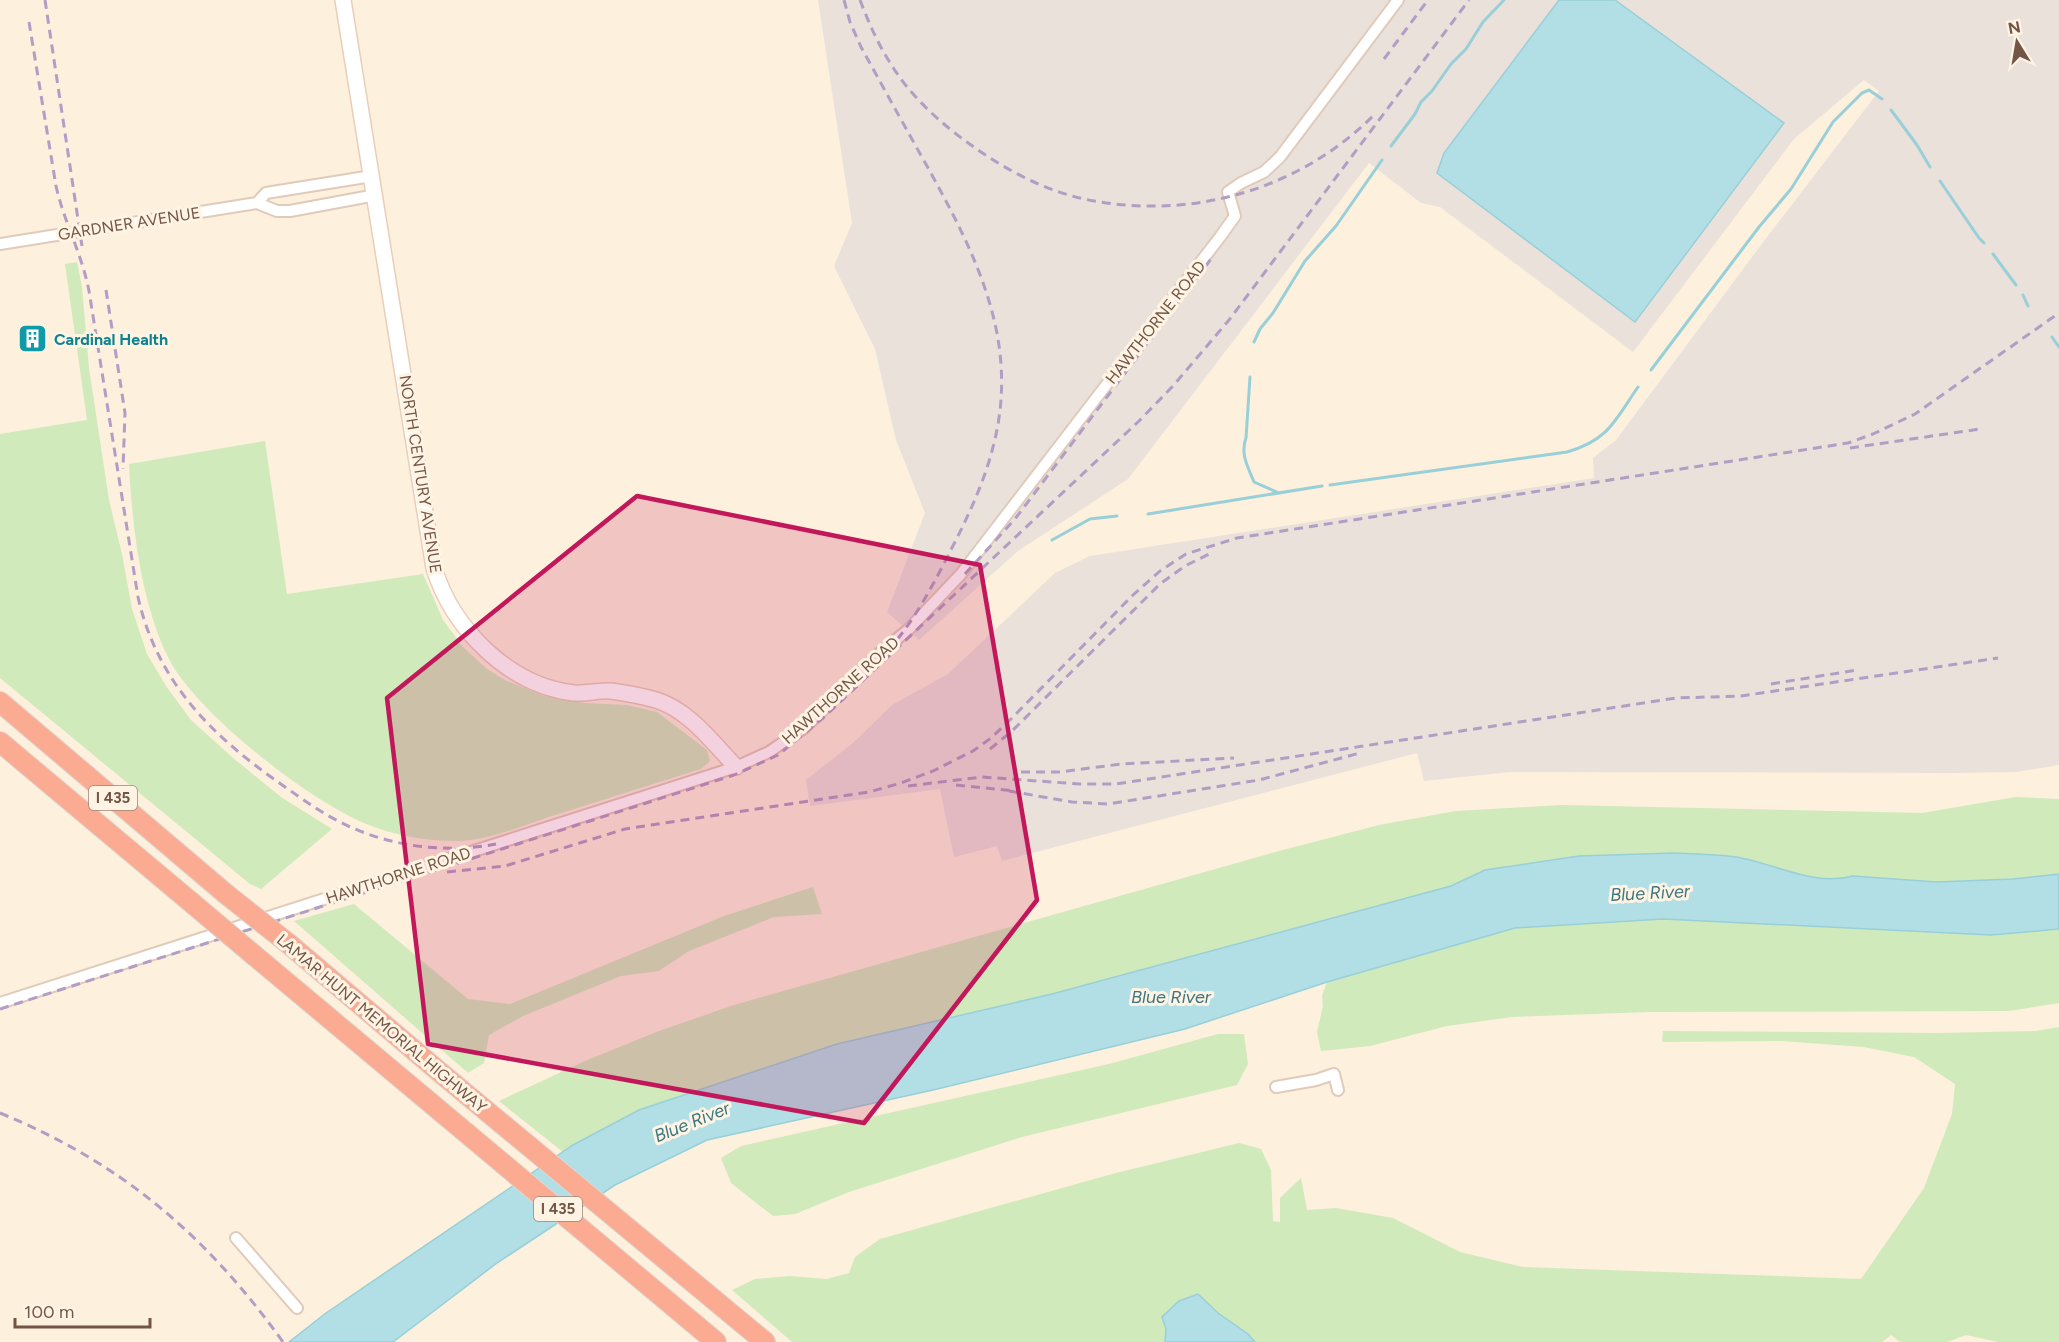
<svg xmlns="http://www.w3.org/2000/svg" width="2059" height="1342" font-family="Figtree,sans-serif">
  <style>
    .industrial { fill: #eae1da }
    .green { fill: #d0eabc }
    .water { fill: #b2dfe6; stroke: #98cfd8; stroke-width: 1.5 }
    .lines { fill: none; stroke-linecap: round; stroke-linejoin: round }
    .stream { stroke: #98cfd8; stroke-width: 3 }
    .street-casing { stroke: #e0cbba; stroke-width: 14 }
    .secondary-casing { stroke: #e8ceb9; stroke-width: 18 }
    .highway-casing { stroke: #ddd6d3; stroke-width: 22 }
    .street { stroke: #fff; stroke-width: 10 }
    .secondary { stroke: #fff; stroke-width: 15 }
    .highway { stroke: #faab91; stroke-width: 20 }
    .rail { stroke: #b29dc5; stroke-width: 3; stroke-dasharray: 9 6; stroke-linecap: butt }
    .highway-bridge-casing { stroke: #ddd6d3; stroke-width: 22; stroke-linecap: butt }
    .highway-bridge { stroke: #faab91; stroke-width: 20 }
    .marked { fill: #c2185b; fill-opacity: 0.2; stroke: #c2185b; stroke-width: 4.5; stroke-linejoin: round }
    .labels { text-anchor: middle; stroke-width: 6; stroke-linejoin: round; paint-order: stroke }
    .shield { fill: #fff4e4; stroke: #9d8575; stroke-width: 1.5 }
    .shield-label { font-size: 15px; font-weight: bold; fill: #735546 }
    .street-label { font-size: 16px; fill: #735546; stroke: #fff4e4 }
    .culture-label { font-size: 16px; font-weight: bold; fill: #0d838f; stroke: #fff4e4; text-anchor: start }
    .water-label { font-size: 18px; font-style: italic; fill: #3c7680; stroke: #fff4e4 }
  </style>
  <rect width="100%" height="100%" fill="#fdf0dd"/>
  <!-- industrial -->
  <path class="industrial" d="M818,0H2059V765L2016,772L1953,773L1510,772L1424,781L1417,753L1002,861L997,846L954,857L940,789L810,806L806,780L853,743L892,705L948,674L1055,573L1090,556L1594,478L1593,458L1616,440L1764,241L1879,91L1864,80L1794,139L1633,352L1440,207L1421,203L1369,163L1128,479L1018,551L919,640L887,612L925,513L896,440L875,349L834,266L852,223Z"/>
  <!-- green -->
  <path class="green" d="M77,262L82,287L89,368L109,500L122,554L132,609L147,654L166,686L191,720L233,758L281,797L332,829L261,889L250,884L0,678V434L87,420L65,264Z
    M265,441L287,594L423,574L443,620L463,647L487,669L505,680L544,696L585,703L627,705L657,712L707,750L710,761L701,769C650,785 600,801 549,817C520,827 488,840 457,841C431,841 402,837 377,828C318,809 197,714 169,659C141,604 132,525 129,464Z
    M2016,797L2059,799V874L2013,879L1937,882L1853,876L1841,880L1809,877L1736,857L1675,853L1579,856L1485,870L1451,886L1052,994L837,1044L639,1110L563,1152L499,1101L585,1061L659,1031L734,1005L1279,851L1379,825L1456,811L1562,805L1922,813Z
    M813,887L822,914L774,917L689,951L659,971L621,976L523,1016L489,1035L484,1063L468,1073L294,921L354,904L468,999L510,1004L724,916Z
    M1663,919L1991,935L2059,929V1003L2009,1011L1650,1012L1512,1017L1447,1026L1370,1046L1321,1051L1317,1032L1323,1006L1322,995L1327,982L1515,928Z
    M2059,1027V1342H1998L1966,1335L1947,1342H1900L1891,1335L1882,1342H792L732,1290L755,1279L789,1276L827,1279L849,1273L855,1257L880,1239L1112,1174L1239,1143L1261,1149L1271,1170L1273,1221L1280,1222V1198L1301,1178L1307,1210L1336,1208L1393,1218L1460,1252L1523,1267L1861,1279L1924,1188L1952,1114L1955,1084L1914,1057L1864,1047L1781,1041L1662,1042L1663,1031L1939,1033L2036,1031Z
    M1218,1034H1244L1248,1064L1237,1085L1022,1137L849,1192L795,1214L773,1216L731,1183L721,1158L741,1146L1109,1064Z"/>
  <!-- water -->
  <path class="water" d="M1559,0H1615L1784,123L1635,322L1437,173L1444,153Z
    M1675,853C1695,854 1716,854 1736,857C1774,863 1814,887 1853,876L1937,882L2013,879L2059,874V929L1991,935L1663,919L1515,928L1327,982L1185,1029L933,1090L707,1140L615,1185L497,1263L393,1342H289L326,1313L573,1145L639,1110L837,1044L1052,994L1451,886L1485,870L1579,856Z
    M1198,1294L1218,1313L1248,1334L1255,1342H1165L1166,1329L1162,1317L1179,1301Z"/>
  <g class="lines">
    <!-- stream -->
    <path class="stream" d="M1891,110L1917,145L1930,167
      M1391,146L1415,114L1421,102L1432,91L1451,64L1466,49L1483,22L1504,0
      M1940,181L1979,238L1984,243
      M1993,254L2016,285
      M2023,295L2028,306
      M2052,337L2059,347
      M1254,342L1260,329L1273,313L1305,261L1336,226L1382,160
      M1651,370L1759,227L1791,189L1833,122L1862,93L1869,90L1882,99
      M1250,377L1246,438C1240,454 1248,467 1254,482L1279,493
      M1330,485L1567,452C1609,440 1615,420 1638,387
      M1148,514L1322,486
      M1052,540L1090,519L1117,516"/>
    <defs>
      <path id="street" d="M257,203L277,211H290L376,195
        M0,244L257,203L266,193L372,176
        M0,1003L736,767L769,752L804,728L880,653L909,629L961,574L1220,237L1235,216L1228,192L1241,183L1264,172L1280,157L1398,0
        M1276,1087L1316,1080L1334,1074L1338,1090
        M236,1238L297,1308"/>
      <path id="secondary" d="M343,0L434,568C452,628 509,686 574,693C586,694 599,690 611,691C625,693 642,696 656,700C689,710 713,743 736,767"/>
      <path id="highway" d="M0,702L226,894
        M0,742L192,903
        M289,944L442,1074L765,1342
        M255,956L716,1342"/>
    </defs>
    <!-- street casing -->
    <use href="#street" class="street-casing"/>
    <!-- secondary casing -->
    <use href="#secondary" class="secondary-casing"/>
    <!-- highway casing -->
    <use href="#highway" class="highway-casing"/>
    <!-- street -->
    <use href="#street" class="street"/>
    <!-- secondary -->
    <use href="#secondary" class="secondary"/>
    <!-- highway -->
    <use href="#highway" class="highway"/>
    <!-- rail -->
    <path class="rail" d="M45,0L82,246
      M844,0L850,22L861,47C883,87 905,127 927,166C976,255 1021,342 993,447C985,479 971,510 956,540C938,575 921,610 896,641
      M860,0C868,21 877,42 889,61C909,95 940,123 971,145C1007,171 1049,193 1094,201C1196,219 1299,189 1373,116
      M29,22L56,186C64,222 82,254 89,291L138,597C157,681 210,734 278,782C298,796 318,811 340,822C387,846 443,854 496,844
      M1384,59L1428,0
      M106,290L125,413L123,469
      M1850,448L1980,429
      M965,574L1015,519L1214,255
      M1771,684L1857,670
      M990,749L1012,731L1160,584L1185,566L1211,553
      M1021,772H1060L1121,764L1234,758
      M956,785L1015,791
      M908,786L982,777L1080,784H1116L1676,698L1741,696L1998,658
      M1009,791L1072,802L1108,804L1259,780L1360,753
      M447,872L505,866L625,829L869,792L901,783L933,771L973,751L991,738L1010,720L1133,595L1160,571L1186,554L1237,538L1848,443L1873,434L1915,414L2059,313
      M0,1009L734,775L778,755L823,718L1139,421L1173,386L1229,320L1469,0
      M0,1113C122,1163 206,1235 283,1342"/>
    <defs>
      <path id="highway-bridge" d="M226,894L289,944
        M192,903L255,956"/>
    </defs>
    <!-- highway-bridge casing -->
    <use href="#highway-bridge" class="highway-bridge-casing"/>
    <!-- highway-bridge -->
    <use href="#highway-bridge" class="highway-bridge"/>
  </g>
  <!-- marked area -->
  <path class="marked" d="M637,496L980,565L1037,900L864,1123L428,1044L387,698Z"/>
  <!-- icons -->
  <defs>
    <symbol id="building-square" viewBox="-11 -11 22 22"><rect x="-9" y="-9" width="18" height="18" rx="4" fill="#0f9aa8" stroke="#fff4e4"/><path d="M-4-6H4V6H1V3H-1V6H-4ZM-2.5-4.3h1.7v1.8h-1.7ZM.8-4.3h1.7v1.8H.8ZM-2.5-1h1.7V.8h-1.7ZM.8-1h1.7V.8H.8Z" fill="#fff"/></symbol>
  </defs>
  <g fill-rule="evenodd">
    <use href="#building-square" x="16" y="322" width="33" height="33"/>
  </g>
  <g class="labels">
    <!-- shield labels -->
    <g class="shield">
      <rect x="89" y="786" width="48" height="24" rx="4.5"/>
      <rect x="534" y="1197" width="48" height="24" rx="4.5"/>
    </g>
    <g class="shield-label">
      <text x="113" y="803">I 435</text>
      <text x="558" y="1214">I 435</text>
    </g>
    <!-- street labels -->
    <g class="street-label">
      <text transform="translate(129 223) rotate(-9)" y="6">GARDNER AVENUE</text>
      <text transform="translate(1155 322) rotate(-52)" y="6">HAWTHORNE ROAD</text>
      <text transform="translate(421 474) rotate(81)" y="6">NORTH CENTURY AVENUE</text>
      <text transform="translate(840 690) rotate(-42)" y="6">HAWTHORNE ROAD</text>
      <text transform="translate(398 875) rotate(-18)" y="6">HAWTHORNE ROAD</text>
      <text transform="translate(382 1023) rotate(40)" y="6">LAMAR HUNT MEMORIAL HIGHWAY</text>
    </g>
    <!-- culture labels -->
    <g class="culture-label">
      <text x="54" y="345">Cardinal Health</text>
    </g>
    <!-- water labels -->
    <g class="water-label">
      <text transform="translate(1650 893) rotate(-3)" y="6">Blue River</text>
      <text x="1171" y="1003">Blue River</text>
      <text transform="translate(692 1122) rotate(-22)" y="6">Blue River</text>
    </g>
  </g>
  <!-- north arrow -->
  <g transform="translate(2017 42) rotate(349)" stroke="#fff4e4" stroke-width="4.5" paint-order="stroke">
  <path d="M0-4.5L10 22L0 15L-10 22Z" fill="#735546"/>
  <text y="-9" font-size="16" font-weight="bold" text-anchor="middle" fill="#735546">N</text>
  </g>
  <!-- scale -->
  <path d="M15 1318v9h135v-9" fill="none" stroke="#735546" stroke-width="3"/>
  <text x="24" y="1318" font-size="18" fill="#735546" stroke="#fff4e4" stroke-width="4.5" paint-order="stroke">100 m</text>
</svg>
